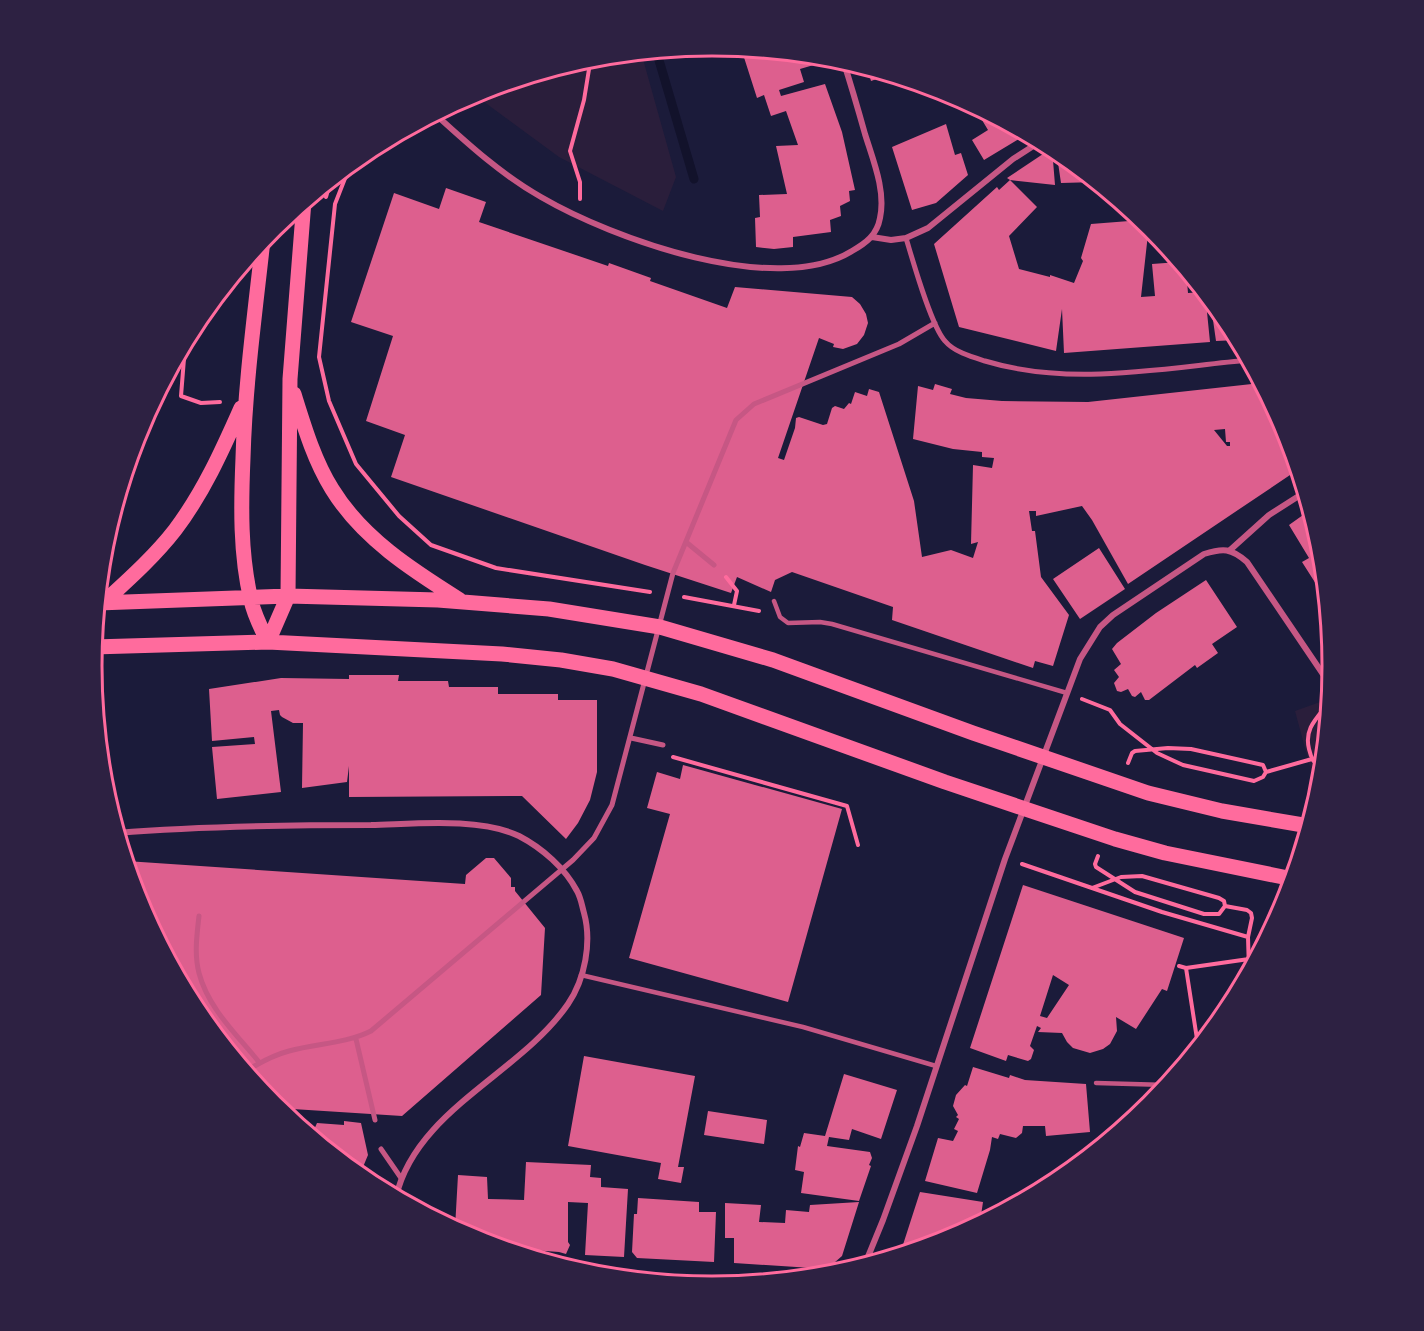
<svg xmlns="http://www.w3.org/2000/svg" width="1424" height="1331" font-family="Georgia,serif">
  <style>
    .green { fill: #2a1e3b }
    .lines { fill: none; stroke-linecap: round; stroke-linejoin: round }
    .stream { stroke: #12122b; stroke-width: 9 }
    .building { fill: #dd5f8e; fill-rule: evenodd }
    .path { stroke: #ff6b9d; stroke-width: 4 }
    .service { stroke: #c65784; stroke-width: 4.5 }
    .pedestrian { stroke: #c65784; stroke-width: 5 }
    .minor { stroke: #c65784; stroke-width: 6 }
    .primary { stroke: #ff6b9d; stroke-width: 15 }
    .rim { fill: none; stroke: #ff6b9d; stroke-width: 3 }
  </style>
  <rect width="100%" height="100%" fill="#1b1b3a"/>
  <!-- green -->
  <path class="green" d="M641,52L676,177L663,211L559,157L472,93L591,57Z
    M1320,702L1328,708L1321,787L1318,796L1295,711Z"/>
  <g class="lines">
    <!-- stream -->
    <path class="stream" d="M656,50L694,179"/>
  </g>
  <!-- building -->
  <path class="building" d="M741,48L814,55L817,64L800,69L804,82L779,90L781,96L825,84L842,132L855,190L849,191L850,201L840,206L841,216L830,220L831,232L793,237V247L774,249L756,247L755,218L760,217L759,195L787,194L776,146L798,145L786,111L771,116L764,95L757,98Z
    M867,67L883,72L891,74L871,81Z
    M973,105L1022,131L1027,134L984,160L972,140L988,130Z
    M946,124L955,155L961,153L968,175L936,203L912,210L892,147Z
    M1052,148L1055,185L1010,180L1037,207L1009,236L1019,269L1050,277V275L1074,283L1083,261L1081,258L1091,224L1142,220L1149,225L1141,297L1155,296L1152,264L1179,262L1186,270L1188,293L1205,292L1210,342L1064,353L1062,309L1056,351L959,327L934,244L997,187L999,190L1010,180L1007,178Z
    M1056,149L1057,150L1097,182L1061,183Z
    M446,188L486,202L479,222L608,266L609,263L651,278L650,281L727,308L735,287L852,297L860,304L866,314L868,323L864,335L857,344L843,349L833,347L834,344L819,338L778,458L784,460L795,428L796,418L799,417L823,425L827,424L832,408L835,406L844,409L849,403L851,404L855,392L867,396L869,389L879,392L914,501L922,557L951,550L973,558L978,542L971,544L973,465L992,468L994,458L982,457V452L953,449L913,439L918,386L933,390L935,384L952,389L950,394L966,398L1002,401L1088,402L1261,383L1285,428L1287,434L1283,435L1293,473L1128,584L1092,520L1082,506L1036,516V511H1029L1032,531H1035L1041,577L1069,615L1053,666L1035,661L1033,668L892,620L893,607L792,572L775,580L771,592L737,577L731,593L645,565L391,477L405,435L366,421L393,336L351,322L394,193L439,209ZM1225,429L1226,442H1230V446H1227L1214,430Z
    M1212,313H1221L1238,340L1216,341Z
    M162,384V404H151Z
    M1310,510L1321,545L1327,620L1316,584L1302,562L1309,558L1289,525Z
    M1099,548L1125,589L1080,619L1053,579Z
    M1206,580L1237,627L1212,644L1218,653L1197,668L1195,665L1149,700H1145L1141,692L1135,697L1132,696L1128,689L1121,692L1117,691L1114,683L1119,677L1114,670L1121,664L1112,649L1117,643L1156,613Z
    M349,675H399L398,681H448L449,687H498V694H558V700H597V772L590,800L578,823L566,839L522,796L349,797V766L347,782L302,788L303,723H293L282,717L280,715L279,710L271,711L281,792L217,799L212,747L255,744L254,737L212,741L209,689L281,678L349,679Z
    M683,765L842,809L788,1002L629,958L670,814L647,808L657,772L680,779Z
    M486,858H494L511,878V887H515V891L545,928L541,995L402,1116L277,1108L273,1104L196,1010L139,903L126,861L465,884L466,875Z
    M1023,885L1184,938L1167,991L1162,989L1136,1029L1116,1017L1117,1031L1110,1044L1103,1049L1090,1053L1073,1048L1067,1042L1062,1033L1038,1032L1041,1028L1037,1026L1030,1046L1034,1050L1031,1059L1028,1061L1008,1055L1006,1061L970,1048ZM1053,975L1069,985L1047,1018L1040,1016Z
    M584,1056L695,1076L678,1167H684L681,1183L658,1179L661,1163L568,1146Z
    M973,1067L1009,1078L1010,1075L1025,1080L1086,1084L1090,1132L1046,1136L1045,1126H1023L1022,1133L1016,1138L1000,1134L998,1139L992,1137L990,1150L977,1193L925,1181L938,1138L953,1141L958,1131L954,1129L959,1119L956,1117L958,1115L953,1106L956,1095L965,1085L967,1086Z
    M844,1074L897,1090L881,1139L852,1129L849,1140L829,1137L827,1146L870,1152L872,1158L869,1165L871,1166L859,1201L801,1193L804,1172L795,1170L798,1146L800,1147L804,1133L825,1136Z
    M708,1111L767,1120L764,1144L704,1135Z
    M344,1121L361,1123L368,1155L363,1167H352V1169L301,1127L308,1128V1132H313L317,1123L344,1125Z
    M526,1162L591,1165L590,1177L601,1178V1187L628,1189L624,1257L585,1255L588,1203L568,1202V1242L570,1245L566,1254L559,1252L506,1248L493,1244V1240L474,1239L455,1228L458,1175L487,1177L488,1199L524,1200Z
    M920,1192L983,1202L980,1222L975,1225H961L958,1234L949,1239L900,1254Z
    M638,1198L699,1202V1212H716L714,1262L637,1258L632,1252L634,1214H637Z
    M859,1202L842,1256L827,1269L734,1263V1238H725V1203L761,1205L759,1222L785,1223L786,1210L809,1212L810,1205Z"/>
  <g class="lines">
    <!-- path -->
    <path class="path" d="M351,163L335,204L319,357L329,401L356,464L399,516L431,545L496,568L650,592
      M326,197L331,180
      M580,199V182L570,151L584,100L591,57
      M183,346H185L181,396L201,403L220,402
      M726,577L737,591L734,605
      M684,597L759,611
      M1082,699L1110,710L1120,724L1157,753L1183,765L1254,781L1263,777L1266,772L1312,759
      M673,757L847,806L858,845
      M1128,763L1132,753L1135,751L1168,748L1191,749L1263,765L1266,772
      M1322,768C1314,764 1311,758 1309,749C1304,729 1316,719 1328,704
      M1098,856L1095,864L1096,867L1135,892L1204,914H1219L1225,906
      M1022,864L1092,888
      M1248,937L1162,912L1092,888L1121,877L1142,876L1219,898L1224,901L1225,906L1247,910L1251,913L1252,918L1248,937L1249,971
      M1179,966L1186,968L1249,959
      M1186,968L1197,1039L1191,1055"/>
    <!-- service -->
    <path class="service" d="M774,601L780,617L788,623L820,622L832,624L1067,693
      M581,975L803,1027L936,1066
      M1096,1083L1167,1085"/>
    <!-- pedestrian -->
    <path class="pedestrian" d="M906,238C913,261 931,326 945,341C954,352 972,357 985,361C1071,387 1162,368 1249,360
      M686,542L714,565
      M631,738L663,745
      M199,916C197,934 194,954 199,973C208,1008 237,1035 259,1062
      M356,1039L375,1120
      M246,1071C259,1063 274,1055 289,1051C317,1043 345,1044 371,1031L573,860L594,838L612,805L673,573L736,420L754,404L899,344L935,323
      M381,1149L401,1178"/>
    <!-- minor -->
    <path class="minor" d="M435,114C468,144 502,175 541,197C613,239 776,298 852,251C866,243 877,235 880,218C886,191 873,160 865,134C858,109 851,85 843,60
      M872,237L891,240L906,238L928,228L1013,159L1041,141
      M1229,551L1269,515L1305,492
      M117,833C202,826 286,825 371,825C414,824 480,817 519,836C542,848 565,868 577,891C581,898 582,906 584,913C592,942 585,979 568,1004C520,1074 416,1110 396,1197
      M865,1264L883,1220L917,1126L1005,859L1080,659L1100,627L1113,615L1204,554C1223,548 1231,548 1247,562L1331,686"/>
    <!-- primary -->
    <path class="primary" d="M263,240C255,313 245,385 243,458C241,505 240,554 251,600C254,615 261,628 268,642
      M294,394C304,426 314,460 332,489C362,538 412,570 460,600
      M98,603L288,596L438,600L549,609L660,627L773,660L973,733L1148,793L1222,811L1309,826
      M103,603C128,580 154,557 175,530C203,493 222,451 241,408
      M268,642L288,596L290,379L304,201
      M93,647L268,642L502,654L561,660L613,669L701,694L945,782L1115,839L1165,853L1293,879"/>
  </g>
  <!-- crop -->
  <path d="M0 0H1424V1331H0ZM102 666a610 610 0 1 1 1220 0a610 610 0 1 1-1220 0Z" fill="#2d2142" fill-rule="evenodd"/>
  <path class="rim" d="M102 666a610 610 0 1 1 1220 0a610 610 0 1 1-1220 0Z"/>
</svg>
